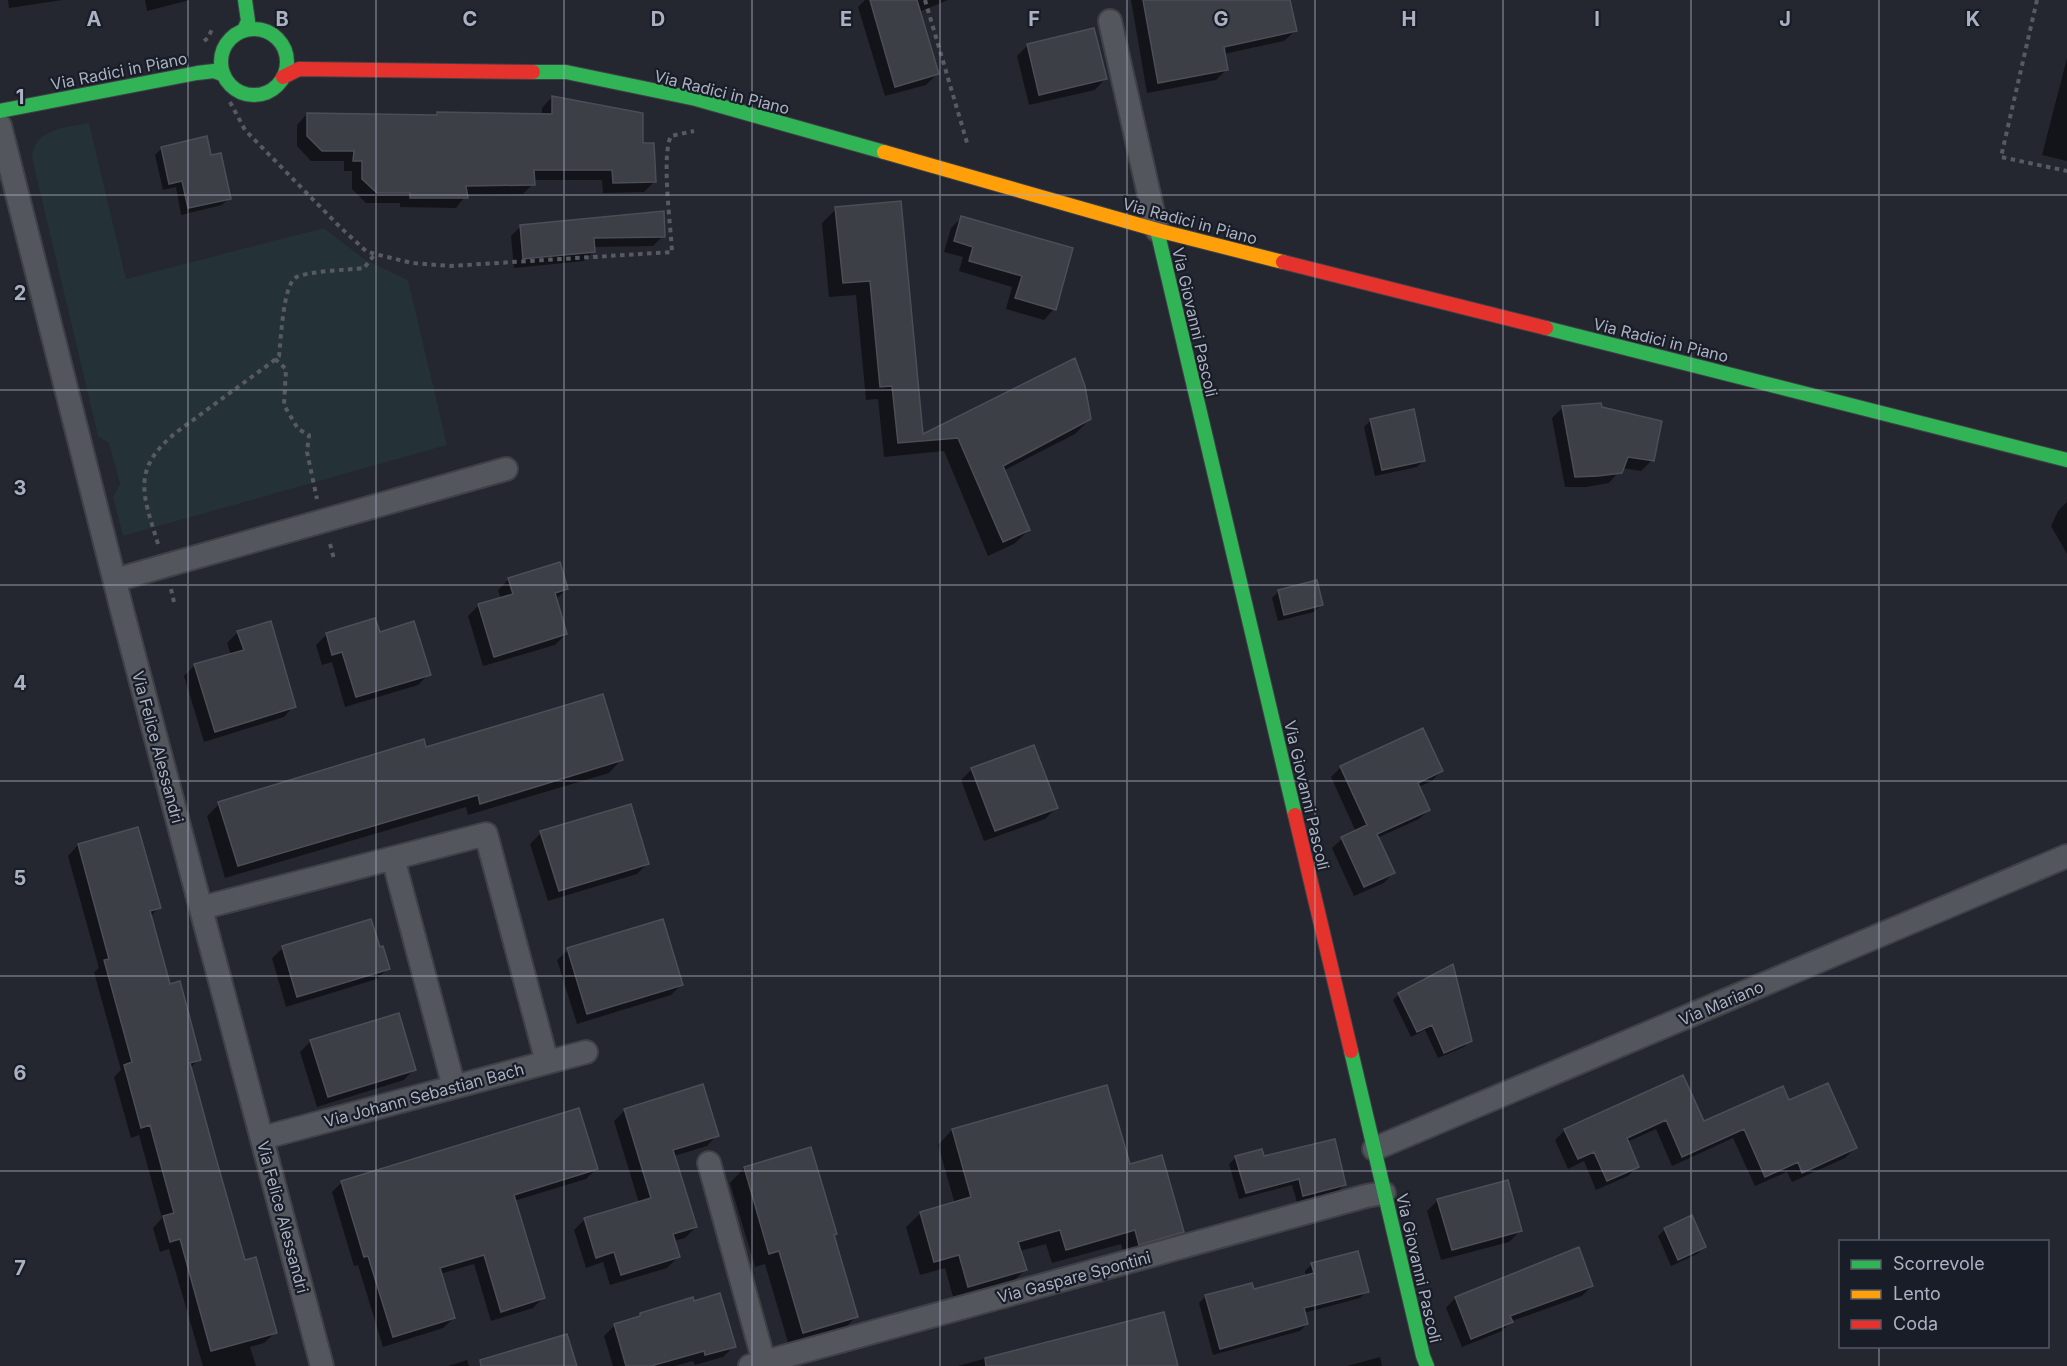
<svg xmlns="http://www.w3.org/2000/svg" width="2067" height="1366" font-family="Inter,sans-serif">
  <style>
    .green { fill: #243136 }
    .shadow { fill: #0007 }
    .building { fill: #3d3f46; stroke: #4b4e57; stroke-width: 1.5 }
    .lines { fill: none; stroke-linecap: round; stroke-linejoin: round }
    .street-casing { stroke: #404148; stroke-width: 26 }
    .fast-casing { stroke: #404148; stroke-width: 16 }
    .slow-casing { stroke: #404148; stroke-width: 16 }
    .jam-casing { stroke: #404148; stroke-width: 16 }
    .path { stroke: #575a61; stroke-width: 4; stroke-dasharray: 4.5 4.5; stroke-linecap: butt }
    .street { stroke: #54565d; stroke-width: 22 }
    .fast { stroke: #30b455; stroke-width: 14 }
    .slow { stroke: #ff9f0a; stroke-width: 14 }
    .jam { stroke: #e5322d; stroke-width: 14 }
    .grid { fill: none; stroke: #acb1c1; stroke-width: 1.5; stroke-opacity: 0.55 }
    .labels { text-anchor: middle; stroke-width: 4.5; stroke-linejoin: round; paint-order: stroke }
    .street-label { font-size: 16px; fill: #acb1c1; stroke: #181d28 }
    .grid-label { font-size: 20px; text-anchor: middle; font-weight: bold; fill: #acb1c1; stroke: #181d28; stroke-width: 4.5; stroke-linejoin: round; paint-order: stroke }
  </style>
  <rect width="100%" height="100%" fill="#24272f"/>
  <!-- green -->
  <path class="green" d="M89,123L126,279L324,228L364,259L408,280L447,445L123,536L113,497L120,484L109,443L98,436L32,158C34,128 65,128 89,123Z"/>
  <!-- shadow -->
  <path class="shadow" d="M8,0H62L9,8Z
    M145,0H190L147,11Z
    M865,0H948L919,12L937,74L926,85L885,96L858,7Z
    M1131,0H1288L1295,31L1284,41L1224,54L1226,70L1216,80L1147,93Z
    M1028,45L1105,79L1095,90L1029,105L1017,56Z
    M2067,58V161L2042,155Z
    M552,97L642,145L654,182L644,192L603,193L602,180H533V184L523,194L466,195L456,208L400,207V203H366L352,189V171H344V161H311L297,146V125L307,114L434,117L437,113L542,115V108Z
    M162,148L210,157L229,198L222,205L181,215L176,187L163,190L155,155Z
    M900,203L921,436L1090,419L1075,434L1003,471L1029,530L1014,544L988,556L944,451L884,457L878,399L866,400L856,295L829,297L822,223L836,209Z
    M961,218L1072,249L1054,309L1044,320L1006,309L1012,287L959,271L963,257L944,252L951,228Z
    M521,226L663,236L653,246L593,247L594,251L584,261L514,268L511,236Z
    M1562,408L1652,460L1641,471L1622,468L1609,483L1586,487H1565L1552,418Z
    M1371,420L1424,460L1417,467L1375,476L1364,427Z
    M2067,502V554L2051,526L2058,511Z
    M509,579L567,589L555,600L566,634L555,645L483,666L468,616L479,605L501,599L498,590Z
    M1279,591L1321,605L1314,612L1278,621L1272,598Z
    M238,632L294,706L284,717L204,742L184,676L195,665L231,655L227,643Z
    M379,633L429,674L418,685L345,707L332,662L322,665L316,645L327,634Z
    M425,749L621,760L609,773L468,815L466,807L225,878L207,816L219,804Z
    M1341,767L1441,771L1432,781L1418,787L1429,810L1419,819L1377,838L1393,873L1384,883L1354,896L1332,848L1342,839L1356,832L1331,777Z
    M972,769L1056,808L1045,819L984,841L961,780Z
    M541,833L648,863L637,874L548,901L530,844Z
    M78,845L159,907L150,917L169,986L199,1059L190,1068L243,1262L275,1333L264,1343L250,1347L256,1366H203L169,1249L160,1252L153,1228L162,1218L139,1135L131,1138L114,1077L121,1070L94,972L99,968L68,856Z
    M283,948L379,949L388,968L377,979L286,1007L272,958Z
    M568,950L682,984L671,995L577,1024L557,960Z
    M1399,994L1470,1040L1464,1047L1438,1058L1425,1030L1411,1037L1393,1000Z
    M311,1041L414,1069L404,1080L317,1107L300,1052Z
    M1682,1077L1703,1123L1789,1102L1855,1148L1845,1158L1792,1182L1787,1172L1755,1186L1733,1138L1672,1166L1656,1129L1627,1142L1638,1166L1628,1176L1596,1190L1584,1161L1568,1169L1555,1140L1565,1130Z
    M625,1110L717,1135L707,1146L674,1156L696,1227L685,1238L674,1241L678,1257L667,1268L610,1285L603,1262L586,1268L574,1230L585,1219L639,1203L614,1121Z
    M952,1130L1129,1166L1183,1232L1168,1246L1125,1258L1121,1244L1052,1263L1046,1244L1020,1251L1025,1270L1011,1284L954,1300L945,1268L920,1275L906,1227L921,1213L955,1204L938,1145Z
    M810,1149L833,1236L856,1317L842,1331L789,1346L765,1264L755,1267L730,1183L744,1168Z
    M1236,1157L1263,1158L1344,1185L1337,1192L1297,1202L1292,1185L1239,1199L1229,1164Z
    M596,1169L586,1179L514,1201L543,1298L533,1308L491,1321L474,1264L440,1274L454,1318L443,1328L383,1347L358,1265L354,1266L332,1192L342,1182Z
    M1438,1200L1520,1231L1509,1242L1441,1260L1427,1211Z
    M1665,1229L1704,1247L1697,1254L1671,1266L1658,1236Z
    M1312,1264L1367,1291L1360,1298L1304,1313L1307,1324L1300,1331L1213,1355L1199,1303L1206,1296L1252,1291L1306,1277L1305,1271Z
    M1592,1286L1582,1296L1512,1321L1502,1331L1462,1347L1446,1308L1455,1298Z
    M640,1314L734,1346L723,1357L695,1365L693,1361L675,1366H613L604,1336L615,1325L635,1319Z
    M1031,1346V1348L1175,1366H958Z
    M1380,1357L1382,1366H1347Z
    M467,1360L469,1366H448Z"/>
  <!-- building -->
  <path class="building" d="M870,0H917L939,74L895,87Z
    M1143,0H1290L1297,31L1224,47L1228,70L1158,83Z
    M1094,28L1107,79L1039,95L1027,44Z
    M552,96L643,113V143H654L656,182L613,183L612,170H534L535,185L466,186L468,198H410V193H377L362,179V161H353L354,151H322L307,136V113L437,115V112L552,114Z
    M207,136L211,155L221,153L231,199L188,208L182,181L169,184L161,147Z
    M901,201L923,434L1075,358L1085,386L1091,419L1003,466L1030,530L1003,542L958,438L898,443L892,386L880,387L870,281L843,283L835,207Z
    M664,211L665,237L594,238L595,252L523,259L520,225Z
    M961,216L1073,248L1056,310L1015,298L1022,276L969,261L973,247L954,241Z
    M1601,403L1602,407L1662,421L1654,461L1628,457L1622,473L1598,476L1575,477L1562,406Z
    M1414,409L1425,461L1382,470L1370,419Z
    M560,562L568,589L555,593L567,634L494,657L478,604L513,594L508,578Z
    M1317,580L1323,605L1284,615L1278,590Z
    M375,618L380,632L414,621L431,675L356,697L342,652L332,655L326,633Z
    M271,621L296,707L215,732L194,664L244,650L237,631Z
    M603,694L623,760L480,804L478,795L238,866L218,802L424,739L426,747Z
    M1423,728L1443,771L1418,783L1430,810L1377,834L1395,873L1364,887L1341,837L1367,825L1340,766Z
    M1034,745L1058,808L995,831L971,768Z
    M631,804L649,864L559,891L540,831Z
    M138,827L161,908L150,911L170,984L180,981L201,1060L190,1063L215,1155L245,1260L256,1257L277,1333L211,1351L180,1239L170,1242L163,1216L174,1213L150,1125L141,1128L124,1065L132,1062L104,960L109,959L78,844Z
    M371,919L380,947L383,946L390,969L297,997L282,946Z
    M663,919L683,985L587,1014L567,948Z
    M1453,964L1472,1041L1444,1053L1432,1025L1417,1032L1398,993Z
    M399,1013L416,1070L328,1097L310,1040Z
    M1683,1075L1704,1121L1783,1086L1789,1100L1828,1083L1857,1148L1802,1173L1798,1162L1765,1177L1744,1129L1682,1157L1666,1120L1627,1138L1639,1167L1607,1181L1594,1152L1578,1159L1564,1129Z
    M703,1084L719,1136L673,1150L697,1227L673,1234L680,1257L621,1275L614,1252L596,1258L584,1218L651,1198L624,1109Z
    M1107,1085L1130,1164L1162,1155L1184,1232L1139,1245L1135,1230L1066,1250L1060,1230L1018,1242L1027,1270L968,1287L959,1255L934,1262L920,1212L971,1197L952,1129Z
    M579,1108L598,1169L514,1195L545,1298L501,1312L484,1255L440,1268L455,1318L393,1337L368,1256L364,1257L341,1181Z
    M1335,1139L1346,1185L1303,1196L1299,1179L1246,1193L1235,1156L1262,1149L1264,1156Z
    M811,1147L837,1234L834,1235L858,1317L803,1333L779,1251L769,1254L744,1167Z
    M1508,1180L1522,1231L1452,1250L1437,1199Z
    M1692,1215L1706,1247L1678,1260L1664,1228Z
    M1579,1247L1593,1286L1510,1316L1513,1322L1471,1339L1455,1297Z
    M1358,1251L1369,1292L1304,1308L1308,1324L1220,1349L1205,1295L1252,1283L1254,1289L1314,1273L1311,1263Z
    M720,1293L736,1347L705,1355L704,1351L651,1366H626L614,1324L640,1316V1313L693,1297L694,1301Z
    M1164,1312L1178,1366H986L985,1358Z
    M567,1334L577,1366H481L480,1360Z"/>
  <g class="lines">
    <defs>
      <path id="street" d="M1110,21L1157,230
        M0,126L123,614L322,1366
        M115,580L506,469
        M393,858L454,1087
        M201,908L486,834L547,1062
        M262,1138L586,1052
        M1374,1149L2067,856
        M709,1163L764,1362
        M750,1366L1366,1196L1384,1193"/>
      <path id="fast" d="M221 62a33 33 0 1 1 66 0a33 33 0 1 1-66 0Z
        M244,30L248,21L245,0
        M533,72H566L696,99L884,152
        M0,111L197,73L214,71L224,75
        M1157,230L1295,815
        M1546,328L2067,460
        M1351,1051L1423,1356L1427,1366"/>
      <path id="slow" d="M884,152L1157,230L1283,262"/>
      <path id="jam" d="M283,77L299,69L533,72
        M1283,262L1546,328
        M1295,815L1351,1051"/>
    </defs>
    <!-- street casing -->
    <use href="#street" class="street-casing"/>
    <!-- fast casing -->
    <use href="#fast" class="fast-casing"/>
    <!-- slow casing -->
    <use href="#slow" class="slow-casing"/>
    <!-- jam casing -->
    <use href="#jam" class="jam-casing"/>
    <!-- path -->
    <path class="path" d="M925,0L968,146
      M2037,0L2001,157L2067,171
      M204,41L208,38L213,27
      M230,102L245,130L340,227L366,251L375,254L412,263L450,266L672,252C671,228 661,155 671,136L694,131
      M275,359L286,369L284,405L298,429L309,435L307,452L317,499
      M158,544C143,494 130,469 178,431L272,362L279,356C281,340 283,287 295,278C305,271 349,270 364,268L375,254
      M330,544L334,559
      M171,589L174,602"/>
    <!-- street -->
    <use href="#street" class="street"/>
    <!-- fast -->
    <use href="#fast" class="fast"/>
    <!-- slow -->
    <use href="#slow" class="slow"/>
    <!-- jam -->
    <use href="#jam" class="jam"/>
  </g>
  <!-- grid -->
  <path class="grid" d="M188,0V1366M376,0V1366M564,0V1366M752,0V1366M940,0V1366M1127,0V1366M1315,0V1366M1503,0V1366M1691,0V1366M1879,0V1242M0,195H2067M0,390H2067M0,585H2067M0,781H2067M0,976H2067M0,1171H2067M1879,1346V1366"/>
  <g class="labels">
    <!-- street labels -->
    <g class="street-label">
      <text transform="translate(119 71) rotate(-11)" y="6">Via Radici in Piano</text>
      <text transform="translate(722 92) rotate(14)" y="6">Via Radici in Piano</text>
      <text transform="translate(1190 221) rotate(15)" y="6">Via Radici in Piano</text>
      <text transform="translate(1195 322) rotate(77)" y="6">Via Giovanni Pascoli</text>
      <text transform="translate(1661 340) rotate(14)" y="6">Via Radici in Piano</text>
      <text transform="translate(158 747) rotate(75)" y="6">Via Felice Alessandri</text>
      <text transform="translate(1307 795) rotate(77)" y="6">Via Giovanni Pascoli</text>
      <text transform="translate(1721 1003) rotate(-23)" y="6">Via Mariano</text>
      <text transform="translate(424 1095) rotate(-15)" y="6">Via Johann Sebastian Bach</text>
      <text transform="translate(283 1217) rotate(75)" y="6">Via Felice Alessandri</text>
      <text transform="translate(1419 1268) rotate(77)" y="6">Via Giovanni Pascoli</text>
      <text transform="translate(1074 1277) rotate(-15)" y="6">Via Gaspare Spontini</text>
    </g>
  </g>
  <g class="grid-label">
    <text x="94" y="26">A</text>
    <text x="282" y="26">B</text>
    <text x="470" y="26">C</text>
    <text x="658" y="26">D</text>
    <text x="846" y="26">E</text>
    <text x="1034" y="26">F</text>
    <text x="1221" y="26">G</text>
    <text x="1409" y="26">H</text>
    <text x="1597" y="26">I</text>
    <text x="1785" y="26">J</text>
    <text x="1973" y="26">K</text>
    <text x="20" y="104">1</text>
    <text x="20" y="300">2</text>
    <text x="20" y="495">3</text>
    <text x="20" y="690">4</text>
    <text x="20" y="885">5</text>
    <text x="20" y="1080">6</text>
    <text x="20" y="1275">7</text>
  </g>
  <!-- legend -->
  <rect x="1839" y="1240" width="210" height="108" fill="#181d28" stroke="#535865" stroke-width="1.5"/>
  <rect x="1851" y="1260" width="30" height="9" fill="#30b455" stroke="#535865" stroke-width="1.5"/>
  <text x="1893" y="1270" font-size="18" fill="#acb1c1">Scorrevole</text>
  <rect x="1851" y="1290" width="30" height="9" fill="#ff9f0a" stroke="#535865" stroke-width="1.5"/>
  <text x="1893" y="1300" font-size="18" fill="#acb1c1">Lento</text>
  <rect x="1851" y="1320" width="30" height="9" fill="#e5322d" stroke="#535865" stroke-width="1.5"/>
  <text x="1893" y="1330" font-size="18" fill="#acb1c1">Coda</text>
</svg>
